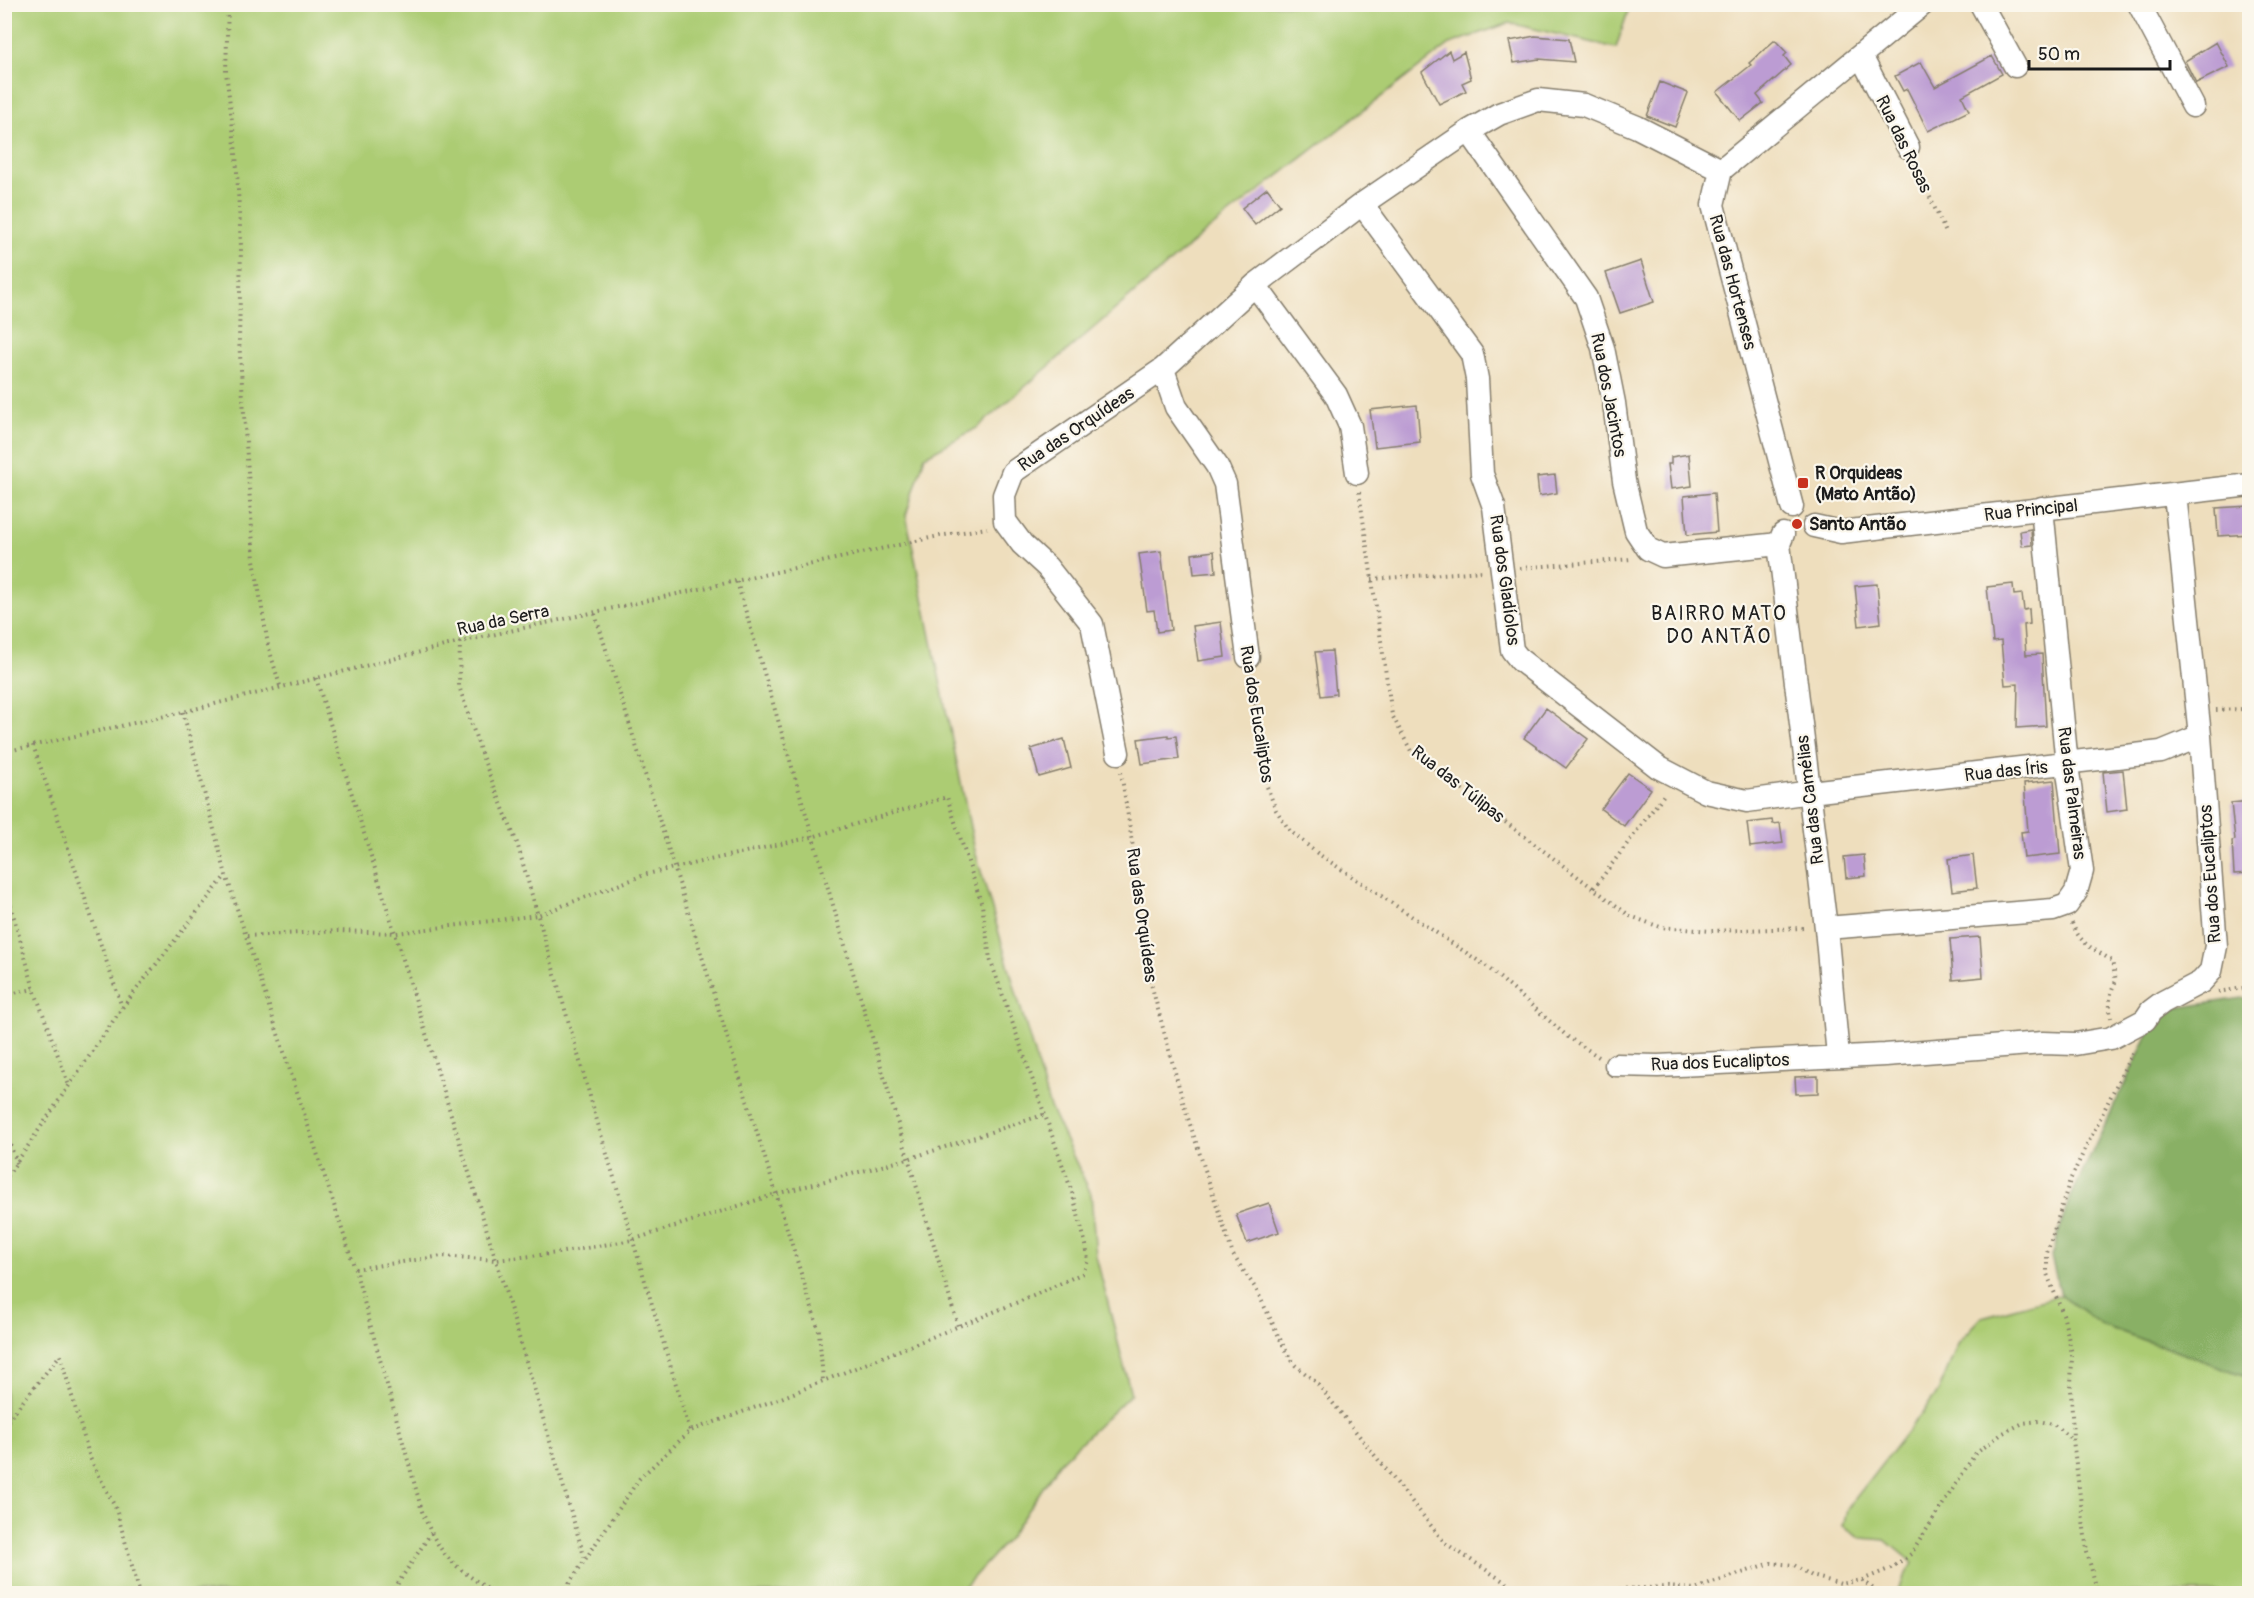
<svg xmlns="http://www.w3.org/2000/svg" width="2254" height="1598" font-family="Pangolin,sans-serif">
  <style>
    .green { fill: #accc73; stroke: #647448; stroke-width: 1.5 }
    .forest { fill: #89b065; stroke: #526640; stroke-width: 1.5 }
    .building { fill: #bc9cd3 }
    .lines { fill: none; stroke-linecap: round; stroke-linejoin: round }
    .minor-casing { stroke: #857d6c; stroke-width: 25 }
    .path { stroke: #857d6c; stroke-width: 4; stroke-dasharray: 1.5 4.5; stroke-linecap: butt }
    .minor { stroke: #fff; stroke-width: 22 }
    .poi-dot { fill: #c8321e; stroke: #fbf7ec; stroke-width: 2 }
    .labels { text-anchor: middle; stroke-width: 4.5; stroke-linejoin: round; paint-order: stroke }
    .street-label { font-size: 18px; fill: #1c1c1c; stroke: #fbf7ec }
    .poi-label { font-size: 18px; font-weight: bold; fill: #1c1c1c; stroke: #fbf7ec; text-anchor: start }
    .neighbourhood-label { font-size: 20px; letter-spacing: 1.5px; fill: #1c1c1c; stroke: #fbf7ec }
  </style>
  <rect width="100%" height="100%" fill="#fbf7ec"/>
  <filter id="ink" filterUnits="userSpaceOnUse"><feTurbulence type="fractalNoise" baseFrequency=".0167" numOctaves="2"/><feDisplacementMap in="SourceGraphic" scale="12" xChannelSelector="R" yChannelSelector="G"/><feConvolveMatrix kernelMatrix="1 2 1 2 8 2 1 2 1" color-interpolation-filters="sRGB"/></filter>
  <filter id="wash" filterUnits="userSpaceOnUse"><feTurbulence type="fractalNoise" baseFrequency=".008" numOctaves="4" result="noise"/><feDisplacementMap in="SourceGraphic" scale="24" xChannelSelector="R" yChannelSelector="G"/><feGaussianBlur stdDeviation="1.35" result="paint"/><feColorMatrix in="noise" values="0 0 0 0 0 0 0 0 0 0 0 0 0 0 0 0 0 1.4 0 .05"/><feComposite in="paint" operator="in"/></filter>
  <g filter="url(#wash)">
    <rect width="100%" height="100%" fill="#eedebd"/>
    <!-- green -->
    <path class="green" d="M5,4L1630,5L1616,48L1509,23L1450,44L1203,234L977,428L925,456L906,515L975,851L1049,1105L1091,1194L1096,1256L1131,1394L1060,1462L1009,1538L959,1593H5Z
      M2061,1295L2102,1325L2249,1377V1593H1900L1898,1590L1913,1563L1885,1540L1862,1538L1843,1526L1847,1509L1938,1392L1959,1342L1982,1317Z"/>
    <!-- forest -->
    <path class="forest" d="M2249,997V1377L2102,1325L2061,1295L2051,1257L2068,1203L2151,1028L2175,1008Z"/>
    <g id="blocks">
      <!-- building -->
      <path class="building" d="M1535,36L1569,39L1574,62L1539,59L1514,63L1509,41Z
        M1775,40L1787,53L1784,56L1791,65L1757,95L1763,103L1740,121L1717,92L1751,65L1749,63Z
        M2216,42L2229,67L2196,83L2185,61Z
        M1449,51L1452,59L1464,52L1471,79L1462,83L1466,91L1439,104L1422,72Z
        M1992,56L2002,74L1962,96L1969,111L1928,131L1907,89L1903,91L1895,76L1921,62L1935,87Z
        M1660,82L1688,93L1675,127L1647,116Z
        M1267,188L1280,205L1255,225L1242,208Z
        M1641,261L1654,302L1620,313L1606,273Z
        M1417,405L1420,442L1375,447L1370,410Z
        M1689,454L1692,486L1671,489L1668,464H1671V457Z
        M1555,475L1557,493L1539,496L1537,477Z
        M1714,493L1717,532L1687,535L1684,496Z
        M2249,506L2250,534L2218,536L2216,508Z
        M2031,529L2032,545L2022,546L2020,531Z
        M1161,551L1171,630L1157,632L1154,610L1147,611L1139,554Z
        M1214,551L1216,572L1194,574L1192,554Z
        M1877,584L1881,623L1859,626L1855,586Z
        M2013,584L2014,595L2022,594L2024,610L2029,609L2030,624L2024,625L2026,655L2042,654L2046,726L2017,728L2018,684L2005,685L2001,641L1993,642L1987,587Z
        M1221,622L1225,657L1198,661L1193,626Z
        M1332,651L1336,694L1321,696L1315,652Z
        M1546,708L1588,739L1566,768L1524,738Z
        M1168,735V737L1176,736L1179,759L1142,764L1138,739Z
        M1064,739L1071,768L1039,777L1031,749Z
        M2123,770L2127,809L2107,812L2103,772Z
        M1628,773L1651,789L1624,826L1601,809Z
        M2054,780L2060,854L2024,858L2021,832L2028,831L2024,783Z
        M2250,801V873L2234,874L2232,841L2235,840L2231,803Z
        M1772,820L1773,824L1780,823L1783,843L1750,847L1747,823Z
        M1864,855L1866,876L1846,878L1844,857Z
        M1973,855L1977,888L1952,891L1948,859Z
        M1980,937L1983,977L1953,980L1950,939Z
        M1818,1076V1093L1796,1094L1795,1077Z
        M1269,1203L1279,1232L1247,1243L1236,1214Z"/>
    </g>
  </g>
  <g filter="url(#ink)">
    <use href="#blocks" fill-opacity="0" stroke="#857d6c" stroke-width="1.5"/>
    <g class="lines">
      <defs>
        <path id="minor" d="M1981,4L2015,66
          M2139,4L2193,106
          M1861,56L1908,147
          M1469,131L1586,298L1603,348L1614,403L1624,481L1636,531L1648,549L1663,556L1779,544L1783,534
          M1362,204L1472,354L1477,379L1482,474L1494,507L1512,650L1520,660L1658,767L1706,792L1747,801L1810,792L2161,752L2200,736
          M1255,285L1336,395L1350,426L1357,473
          M1163,369L1176,407L1217,466L1225,484L1248,657
          M1792,507L1713,205L1721,170L1923,4
          M1814,526L1841,532L2250,485
          M1779,544L1826,928L1838,1056
          M1118,753L1092,624L1047,567L1022,544L1005,521L1004,495L1013,472L1163,369L1255,285L1362,204L1469,131L1499,114L1538,100L1584,105L1637,127L1721,170
          M1826,928L2053,910L2067,905L2076,892L2082,871L2067,765L2042,508
          M1616,1065L1658,1066L1885,1055L2043,1043L2075,1044L2111,1038L2145,1020L2151,1011L2163,1002L2201,982L2211,971L2216,946L2200,736L2175,494"/>
      </defs>
      <!-- minor casing -->
      <use href="#minor" class="minor-casing"/>
      <!-- path -->
      <path class="path" d="M228,4L226,72L236,153L241,246L239,340L254,560L268,645L280,686
        M1915,164L1946,233
        M1359,492L1392,715L1411,751L1630,916L1660,927L1711,931L1806,928
        M1520,568L1632,559
        M1372,579L1483,571
        M737,582L958,1326
        M595,614L819,1331L823,1380
        M460,642L459,686L482,756L517,843L600,1131L690,1431
        M1251,674L1266,784L1276,810L1290,831L1317,853L1486,966L1568,1037L1599,1057
        M316,678L496,1260L585,1559
        M2216,710L2244,709L2250,711
        M183,712L226,875L355,1269L422,1511C441,1560 454,1565 495,1594
        M33,745L122,1007
        M4,752L183,712L460,642L939,536L987,528
        M1121,772L1137,873L1140,919L1150,980L1185,1109L1233,1255L1256,1289L1284,1347L1295,1365L1316,1382L1445,1543L1523,1594
        M4,882L34,989L69,1086
        M1594,888L1666,792
        M2072,923C2081,946 2094,948 2112,961L2116,981C2109,992 2109,1005 2111,1018
        M247,936L338,931L396,933L538,915L647,874L812,837L947,797L982,905L990,959L1072,1192L1086,1245L1088,1261L1083,1273L1033,1296L781,1398L690,1431L639,1479L562,1594
        M2218,992L2250,987
        M4,995L34,989
        M4,1128L17,1163
        M4,1181L122,1008L226,875
        M355,1269L442,1256L496,1260L558,1253L632,1240L776,1194L908,1159L1043,1115
        M4,1425L60,1355L90,1458L116,1509L140,1594
        M1862,1580L1880,1594
        M391,1594L431,1533
        M1602,1594L1617,1589L1668,1587L1695,1589L1771,1563L1794,1565L1812,1576L1841,1584L1862,1580L1891,1568L1911,1554L1975,1454L2003,1433L2023,1423L2039,1421L2053,1424L2073,1440
        M2098,1594L2087,1552L2073,1440L2071,1388L2072,1354L2063,1314L2047,1274V1253L2070,1180L2134,1049"/>
      <!-- minor -->
      <use href="#minor" class="minor"/>
    </g>
  </g>
  <!-- markers -->
  <g class="poi-dot">
    <rect x="1797" y="477" width="12" height="12" rx="3"/>
    <circle cx="1797" cy="524" r="6"/>
  </g>
  <g class="labels">
    <!-- street labels -->
    <g class="street-label">
      <text transform="translate(1904 144) rotate(64)" y="6">Rua das Rosas</text>
      <text transform="translate(1733 282) rotate(75)" y="6">Rua das Hortenses</text>
      <text transform="translate(1609 395) rotate(79)" y="6">Rua dos Jacintos</text>
      <text transform="translate(1076 429) rotate(-34)" y="6">Rua das Orquídeas</text>
      <text transform="translate(2031 510) rotate(-6)" y="6">Rua Principal</text>
      <text transform="translate(1505 580) rotate(82)" y="6">Rua dos Gladíolos</text>
      <text transform="translate(503 620) rotate(-12)" y="6">Rua da Serra</text>
      <text transform="translate(1257 714) rotate(81)" y="6">Rua dos Eucaliptos</text>
      <text transform="translate(2006 771) rotate(-6)" y="6">Rua das Íris</text>
      <text transform="translate(1458 784) rotate(38)" y="6">Rua das Túlipas</text>
      <text transform="translate(2072 793) rotate(83)" y="6">Rua das Palmeiras</text>
      <text transform="translate(1810 800) rotate(-97)" y="6">Rua das Camélias</text>
      <text transform="translate(2210 874) rotate(-94)" y="6">Rua dos Eucaliptos</text>
      <text transform="translate(1142 915) rotate(82)" y="6">Rua das Orquídeas</text>
      <text transform="translate(1720 1062) rotate(-2)" y="6">Rua dos Eucaliptos</text>
    </g>
    <!-- poi labels -->
    <g class="poi-label">
      <text x="1815" y="479">R Orquideas<tspan x="1815" dy="21">(Mato Antão)</tspan></text>
      <text x="1809" y="530">Santo Antão</text>
    </g>
    <!-- neighbourhood labels -->
    <g class="neighbourhood-label">
      <text x="1719" y="620">BAIRRO MATO<tspan x="1719" dy="23">DO ANTÃO</tspan></text>
    </g>
  </g>
  <!-- margin -->
  <rect width="2254" height="1598" fill="none" stroke="#fbf7ec" stroke-width="24"/>
  <!-- scale -->
  <path d="M2029 60v9h141v-9" fill="none" stroke="#1c1c1c" stroke-width="3"/>
  <text x="2038" y="60" font-size="18" fill="#1c1c1c" stroke="#fbf7ec" stroke-width="4.5" paint-order="stroke">50 m</text>
</svg>
